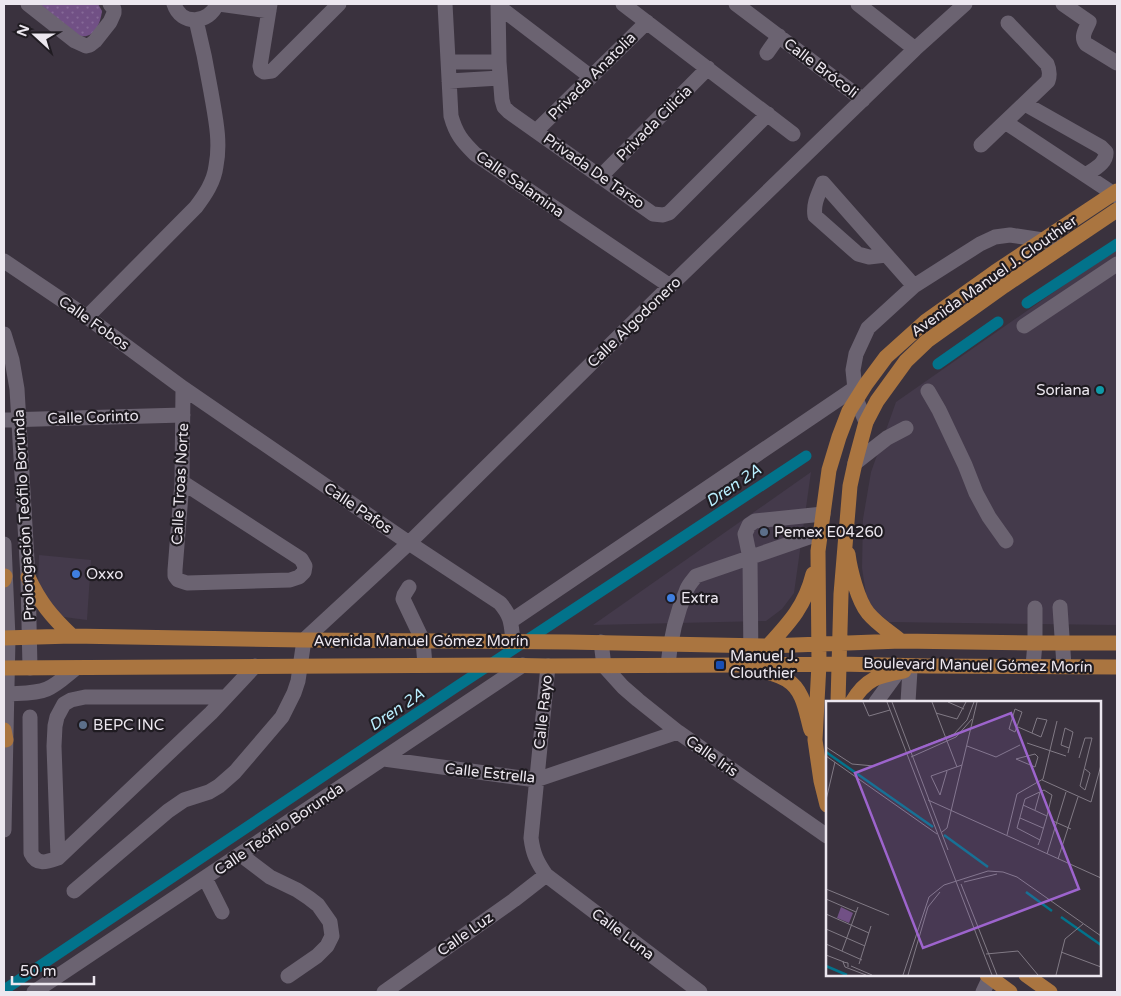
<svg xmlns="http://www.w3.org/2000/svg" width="1121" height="996" font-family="'Varela Round',sans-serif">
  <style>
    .built { fill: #443a4b }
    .green { fill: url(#green-dots) }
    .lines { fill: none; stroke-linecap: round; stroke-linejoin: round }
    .canal { stroke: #02738b; stroke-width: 11 }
    .minor { stroke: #6b6371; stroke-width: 15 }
    .major { stroke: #aa7540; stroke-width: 15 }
    .culture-dot { fill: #0f9aa8; stroke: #1f1b21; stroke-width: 2 }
    .service-dot { fill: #5c6f8a; stroke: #1f1b21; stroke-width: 2 }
    .shop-dot { fill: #3f7fe0; stroke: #1f1b21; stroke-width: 2 }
    .transit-dot { fill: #1a4fb4; stroke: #1f1b21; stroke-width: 2 }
    .labels { text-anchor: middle; stroke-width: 4.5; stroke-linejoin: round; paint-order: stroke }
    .street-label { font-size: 15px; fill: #ece7ef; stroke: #1f1b21 }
    .poi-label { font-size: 15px; fill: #ece7ef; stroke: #1f1b21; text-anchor: start }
    .water-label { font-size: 16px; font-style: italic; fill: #b9eefe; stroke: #1f1b21 }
    .inset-river { fill: none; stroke: #02738b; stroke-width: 2.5 }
    .inset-road { fill: none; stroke: #817a85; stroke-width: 1 }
    .view { fill: #9d64cd; fill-opacity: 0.15; stroke: #9d64cd; stroke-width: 2.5 }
    .inset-edge { fill: none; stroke: #ece7ef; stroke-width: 2.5 }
  </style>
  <defs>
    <pattern id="green-dots" width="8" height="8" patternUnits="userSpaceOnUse" patternTransform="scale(1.25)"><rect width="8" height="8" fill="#715085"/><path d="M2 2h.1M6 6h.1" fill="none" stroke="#856997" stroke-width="1.8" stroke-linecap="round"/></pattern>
  </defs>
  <rect width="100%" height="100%" fill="#3a323e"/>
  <!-- built -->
  <path class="built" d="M1117,248V625L889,622L872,608L866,594L862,568L863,519L871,472L896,402Z
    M811,472L794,593L782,609L766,621L593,625Z
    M39,555L91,560L87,620L64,617L53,611L38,585Z"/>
  <!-- green -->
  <path class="green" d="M37,4H98L102,11C100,26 93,41 76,35Z"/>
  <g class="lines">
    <!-- canal -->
    <path class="canal" d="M1027,303L1117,244
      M938,364L998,322
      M4,990L456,687L806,456"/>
    <!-- minor -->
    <path class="minor" d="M28,4L75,41L86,46L90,45L95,41L110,22L114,13V9L110,4
      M174,4C181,26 209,24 217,4
      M219,4L269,11
      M270,4L260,66L261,70L264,72L272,71L339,4
      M445,4L451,116C456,134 462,141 475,154L670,286
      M498,4L499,62L502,100L504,107L509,112L653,214L663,215L669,213L768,114
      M623,4L793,134
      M736,4L863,100
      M858,4L915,49
      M1063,4L1089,22C1086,29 1080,37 1086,44L1117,63
      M498,6L591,77
      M767,53L779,36
      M449,62H499
      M449,81L500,78
      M1025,104L1101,147L1106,152C1107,163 1094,169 1086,175
      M1005,122L1117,196
      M536,131L647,22
      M981,145L1048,81C1050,75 1050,71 1047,64L1008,23
      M600,177L708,68
      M886,255L869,257L858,254L815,216C813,204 818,195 823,183L914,286
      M4,261L87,317L183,388L409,543L500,603C512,617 511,624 513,641
      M87,317L196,207C205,195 214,182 216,166C221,141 215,116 211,92C207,68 202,44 196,20
      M1024,326L1117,264
      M4,334L12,360L17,389L28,577L30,668
      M928,391L939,410L965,465L976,493L989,517L1006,541
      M4,420L183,415
      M866,422L856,399L853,370L856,354L868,328L914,286L980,244L995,237L1010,235L1043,240L1062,247
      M855,463L887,438L906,428
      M182,482L301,559L305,566L304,572L299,577L290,580L187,583L178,580L175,576V570L182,482L183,388
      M4,544L8,638L4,830
      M409,587L404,595L403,599L423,641L425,665
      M1060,607L1064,666
      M511,621L855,388
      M601,642L604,666L623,687L638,700L678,732L827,836
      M668,665C670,641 677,612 687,589C689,584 693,580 696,576L821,533
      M751,665L750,558L745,534L749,525L755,521L823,514
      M548,666L531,838C533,854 537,862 546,875L700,992
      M1033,666L1035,643V608
      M7,694C19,693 35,694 47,689C57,685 67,675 76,668
      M876,702L898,672
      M908,702L910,670
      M30,717L31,853C37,866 47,862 58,858L211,713L255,666
      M384,759L536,780L678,732
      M241,855L270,877L297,890L309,898L318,905L330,922L332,936L327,946L317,956L288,976
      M58,858L54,746L55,726L57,717L64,704L71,700L85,697H226
      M205,878L222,912
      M74,891L168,811L184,800L209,792L219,786L235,772L282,717L294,693L298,681L304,640L409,543L670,286L915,49L965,4
      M34,992L523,665
      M384,992L514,900L546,875
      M983,992L991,975"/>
    <!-- major -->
    <path class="major" d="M848,554C850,570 858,601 868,613C877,624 890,632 901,641
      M28,577C40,603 52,617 72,636
      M4,580L5,576
      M4,638L72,636L304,640L568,642L768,646L901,641L1035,643H1117
      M768,646C790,622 805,606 813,574
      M4,668L495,665L548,666L737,665L839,664L927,666L1117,667
      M757,668C766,672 779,675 787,680C804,690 806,713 811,730
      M838,702L841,594L850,486L855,463L866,422L877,401L906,361L927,341L1004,286L1117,210
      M852,702C866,678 878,676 904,671
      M4,730L6,740
      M827,805L821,781L815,740L819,664L818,551L829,470L839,437L849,411L866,384L886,357L926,321L995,272L1117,191
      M987,975L1010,992
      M1026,975L1050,992"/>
  </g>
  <!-- markers -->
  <circle class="culture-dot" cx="1100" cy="390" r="5"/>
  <g class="service-dot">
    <circle cx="764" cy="532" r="5"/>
    <circle cx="83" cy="725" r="5"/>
  </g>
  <g class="shop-dot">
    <circle cx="76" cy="574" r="5"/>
    <circle cx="671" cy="598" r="5"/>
  </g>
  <rect class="transit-dot" x="715" y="660" width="10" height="10" rx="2.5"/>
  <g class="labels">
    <!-- street labels -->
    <g class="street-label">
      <text transform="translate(821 68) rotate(37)" y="5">Calle Brócoli</text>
      <text transform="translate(592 76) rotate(-45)" y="5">Privada Anatolia</text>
      <text transform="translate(654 123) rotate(-45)" y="5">Privada Cilicia</text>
      <text transform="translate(594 171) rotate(35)" y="5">Privada De Tarso</text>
      <text transform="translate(520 184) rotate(35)" y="5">Calle Salamina</text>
      <text transform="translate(994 276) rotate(-35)" y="5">Avenida Manuel J. Clouthier</text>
      <text transform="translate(634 322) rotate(-44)" y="5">Calle Algodonero</text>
      <text transform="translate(94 323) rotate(35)" y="5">Calle Fobos</text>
      <text transform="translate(93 417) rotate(-2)" y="5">Calle Corinto</text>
      <text transform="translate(180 484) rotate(-87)" y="5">Calle Troas Norte</text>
      <text transform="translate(358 508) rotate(34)" y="5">Calle Pafos</text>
      <text transform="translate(24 515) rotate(-93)" y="5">Prolongación Teófilo Borunda</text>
      <text x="421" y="646">Avenida Manuel Gómez Morín</text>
      <text transform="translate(978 665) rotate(1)" y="5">Boulevard Manuel Gómez Morín</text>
      <text transform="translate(543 712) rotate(-84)" y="5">Calle Rayo</text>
      <text transform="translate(712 756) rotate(35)" y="5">Calle Iris</text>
      <text transform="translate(490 773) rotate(6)" y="5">Calle Estrella</text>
      <text transform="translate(279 829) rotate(-34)" y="5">Calle Teófilo Borunda</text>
      <text transform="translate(465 934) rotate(-35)" y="5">Calle Luz</text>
      <text transform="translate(623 934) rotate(37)" y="5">Calle Luna</text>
    </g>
    <!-- poi labels -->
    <g class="poi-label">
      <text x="1090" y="395" text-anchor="end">Soriana</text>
      <text x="774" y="537">Pemex E04260</text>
      <text x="86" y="579">Oxxo</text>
      <text x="681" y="603">Extra</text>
      <text x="730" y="661">Manuel J.<tspan x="730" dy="17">Clouthier</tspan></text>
      <text x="93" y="730">BEPC INC</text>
    </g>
    <!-- water labels -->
    <g class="water-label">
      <text transform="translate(733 485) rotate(-34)" y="6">Dren 2A</text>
      <text transform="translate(396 709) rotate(-34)" y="6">Dren 2A</text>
    </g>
  </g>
  <!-- overview -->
  <g transform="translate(826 701)">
    <rect width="275" height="275" fill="#3a323e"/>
    <path d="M15,206L27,212L23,222L11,217Z" fill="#715085"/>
    <path class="inset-river" d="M0,51L107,126M118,134L162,166M200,191L226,210M235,216L275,244M0,265L21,274"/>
    <path class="inset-road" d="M37,1L43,15L64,9M61,1L166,274M66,1L122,149M106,1L131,66M122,1L138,8M189,8L196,11L189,31L183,28ZM110,12L131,18L140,1M192,26L215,36L221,19L211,17L206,32M201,42L240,55M141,45L170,56L194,44M0,46L26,63L48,65L128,33L141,19L148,1M242,52L247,31L239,27L235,44L243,47M209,53L212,56L209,66L190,58ZM0,55L111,133M85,56L130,36L146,18M253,57L259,37H266L254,85L259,89L264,72L259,68M121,70L114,94L105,75L136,64M216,79L265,101L275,64M0,99L9,61M102,99L275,177M197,104L221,115M209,109L214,91M194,117L217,127M227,120L245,128M116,131L121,127L151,1M181,134L191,93L217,78L231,20M212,144L214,139L221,115L226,94L218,89L199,98L191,127L214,139M221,153L240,91M232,158L252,96M138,181L171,173M135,183L171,274M0,188L63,214M0,198L30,211M0,213L43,232M0,228L39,245M0,243L36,259M16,250L32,206M235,251L275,266M160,253L192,250L212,274M0,254L18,261M33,263L45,225M25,265L46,274M22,266V262L17,261L19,266L40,274M77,274L103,196L118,184L162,170L177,171L191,176L275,235M82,274L102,206L114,191M230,274L239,238L257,223"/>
    <path class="view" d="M185,12L253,188L97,247L29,72Z"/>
    <rect width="275" height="275" class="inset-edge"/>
  </g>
  <!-- border -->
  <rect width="1121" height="996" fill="none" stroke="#ece7ef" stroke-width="10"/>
  <!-- north arrow -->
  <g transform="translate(35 35) rotate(291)" stroke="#1f1b21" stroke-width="4" paint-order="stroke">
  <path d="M0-4L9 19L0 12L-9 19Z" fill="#ece7ef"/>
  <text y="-8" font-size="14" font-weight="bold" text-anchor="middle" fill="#ece7ef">N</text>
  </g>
  <!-- scale -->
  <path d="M12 976v8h82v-8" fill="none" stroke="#ece7ef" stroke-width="2.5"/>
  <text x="20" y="976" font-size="15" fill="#ece7ef" stroke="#1f1b21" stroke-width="4" paint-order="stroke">50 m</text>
</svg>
